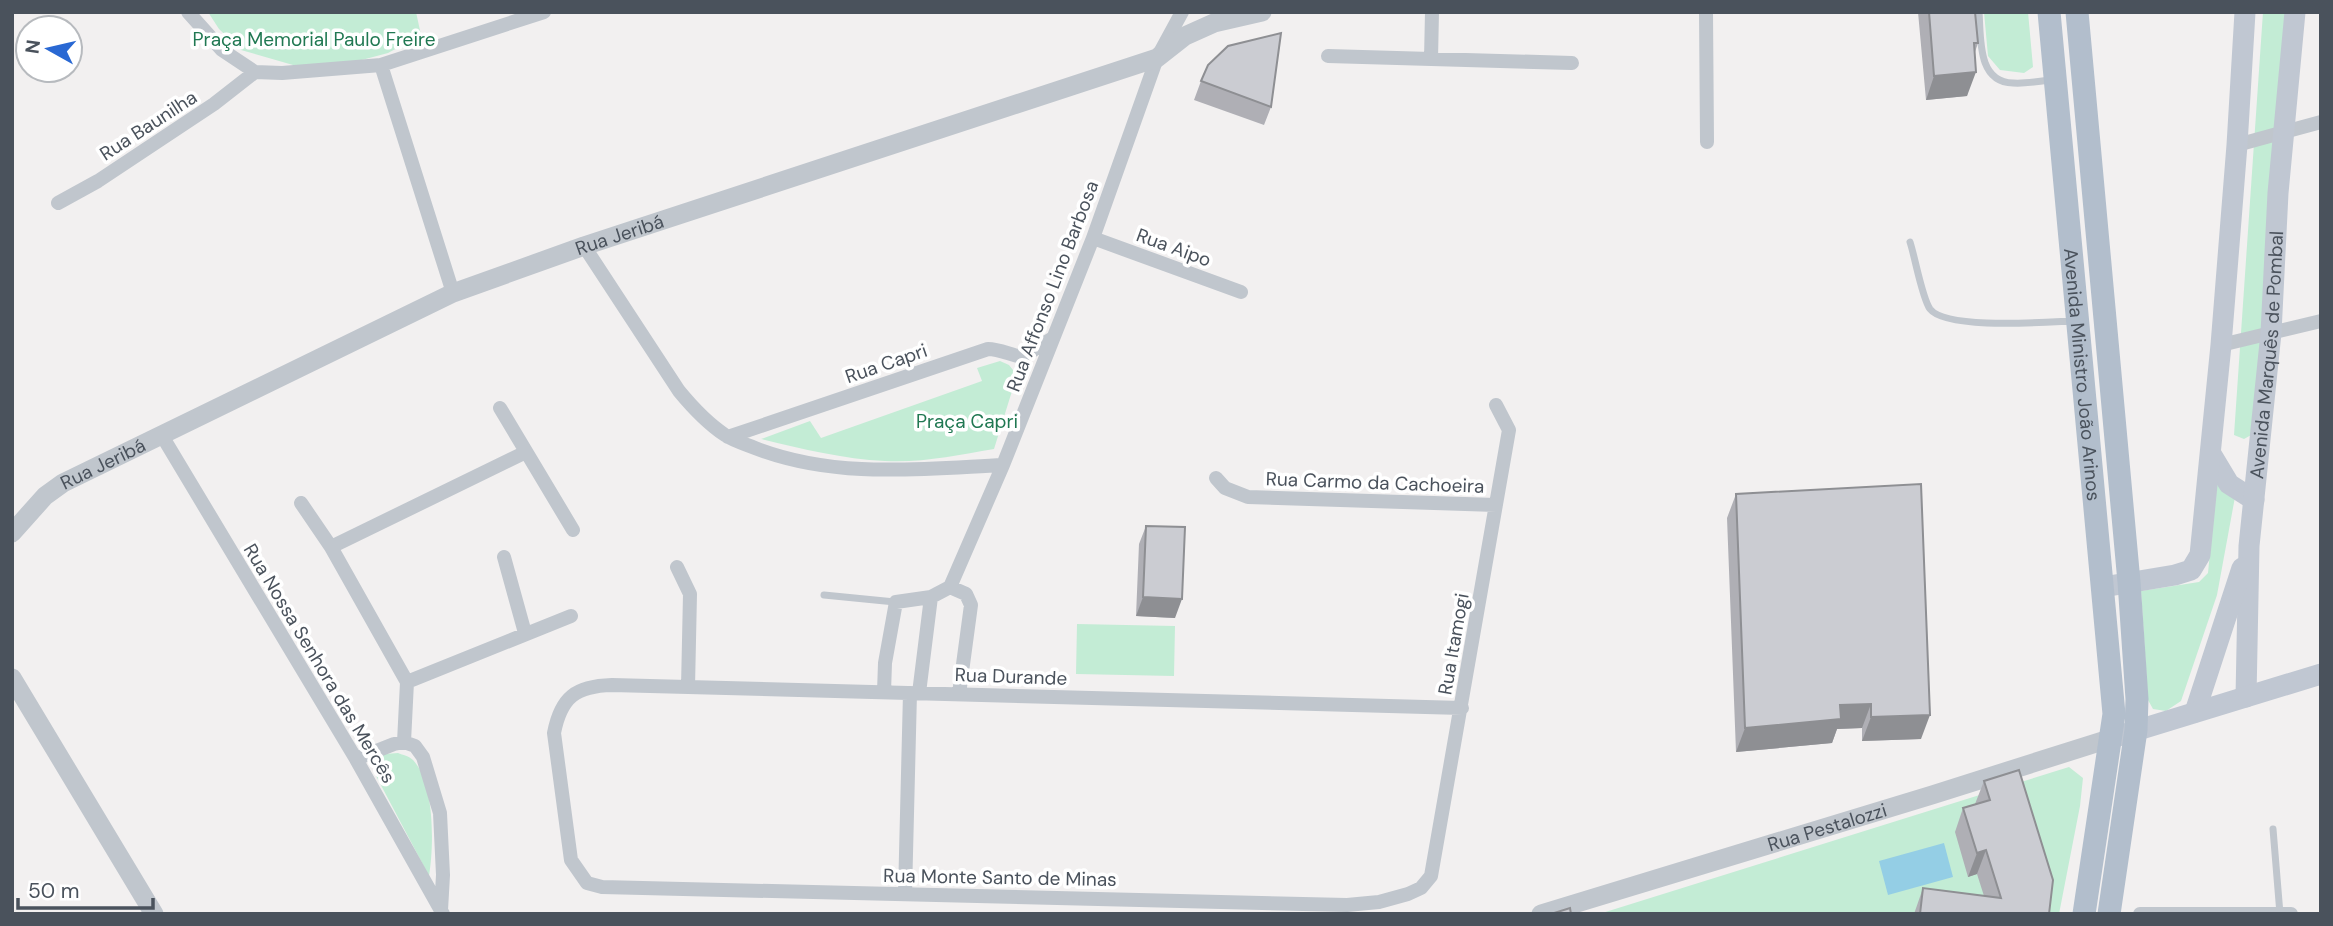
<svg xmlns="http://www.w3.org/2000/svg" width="2333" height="926" font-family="'DM Sans',sans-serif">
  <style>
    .green { fill: #c3ecd5 }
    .water { fill: #94cee5 }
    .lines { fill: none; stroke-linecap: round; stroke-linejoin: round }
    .service { stroke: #c0c6cd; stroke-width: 7 }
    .minor { stroke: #c0c6cd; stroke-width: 14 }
    .tertiary { stroke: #c0c6cd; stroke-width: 19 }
    .secondary { stroke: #c0c7d2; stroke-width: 21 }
    .primary { stroke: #b2becc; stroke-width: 23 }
    .wall { fill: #afafb5 }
    .shaded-wall { fill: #8e8f93 }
    .building { fill: #cbccd2; stroke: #8e8f93; stroke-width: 2 }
    .labels { text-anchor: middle; stroke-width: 7; stroke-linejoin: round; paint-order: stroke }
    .park-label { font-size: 19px; fill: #207852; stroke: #fff }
    .street-label { font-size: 19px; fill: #4a525c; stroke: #fff }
  </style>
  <rect width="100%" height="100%" fill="#f2f0f0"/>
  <!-- green -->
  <path class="green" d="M208,12H416L421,35L388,53L343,65H293L241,50L219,29Z
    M1984,12H2028L2033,67L2024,73L2000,70L1988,56Z
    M2263,12H2286L2253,434L2244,439L2234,435Z
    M1000,361L1009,365L1017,375L994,449C958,455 922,463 885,461C843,459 802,449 761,439L810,421L821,438L982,381L977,368Z
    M2217,480L2235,497L2217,595L2181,701L2166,711L2153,709L2148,700L2141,591L2199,582L2208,573Z
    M1077,624L1175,626L1174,676L1076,674Z
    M398,753C403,755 409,756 413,760C435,783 434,846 429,876L374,772L376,760L385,754Z
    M2069,767L2083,778L2080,806L2059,914H1599Z"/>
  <!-- water -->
  <path class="water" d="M1944,843L1953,877L1888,895L1879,861Z"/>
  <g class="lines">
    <!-- service -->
    <path class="service" d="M1979,12C1981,38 1977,82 2013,83C2026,84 2040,81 2052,80
      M1910,242C1915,257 1922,298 1930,309C1946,330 2046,322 2074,321
      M824,595L895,602
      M2273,829L2280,914"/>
    <!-- minor -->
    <path class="minor" d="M188,12L222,50L255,72L282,73L381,65L544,12
      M1706,12L1707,142
      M1328,56L1572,63
      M1431,59L1432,12
      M381,65L453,293
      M2237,145L2321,122
      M58,203L98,181L214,104L255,72
      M1093,238L1241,292
      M584,246L679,391C693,408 707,423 725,435C734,441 745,444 755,448C835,479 919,469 1003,465
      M2221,345L2321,321
      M500,408L573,530
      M161,434L356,759L443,914
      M728,437L988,349C1000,349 1010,355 1022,357L1053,338
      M1216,478L1225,488L1248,497L1496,505
      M301,503L331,547L407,682L404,742
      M331,547L526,452
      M504,557L525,633
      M677,567L690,594L688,687
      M950,587L966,594L971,605L959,694
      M407,682L571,616
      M884,692L885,663L896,602L931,597L950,587L1003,465L1093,238L1157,58L1182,12
      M919,693L931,597
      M1462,708L612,685C576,686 561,697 554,733L571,860L587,883L602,887L1347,905L1379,902L1408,894L1421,888L1431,876L1509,430L1496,405
      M356,759L394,744L404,742L415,746L423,757L440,813L443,875L441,910
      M905,894L910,693
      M2140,914H2291"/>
    <!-- tertiary -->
    <g class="tertiary">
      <path id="s1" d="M12,533L45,496L63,483L453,293L584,246L1157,58L1185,36L1214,23L1262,12"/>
      <path d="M12,678L154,914"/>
      <path id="s2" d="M1541,914L1932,795L2112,738"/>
    </g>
    <!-- secondary -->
    <g class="secondary">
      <path d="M2211,454L2229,484L2254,500"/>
      <path d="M2103,587L2175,575L2191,570L2200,555L2221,345L2237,145L2245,12"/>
      <path id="s3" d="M2246,697L2249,546L2271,333L2278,193L2295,12"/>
      <path d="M2195,712L2242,568"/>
      <path d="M2112,738L2321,674"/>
    </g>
    <!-- primary -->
    <g class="primary">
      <path id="s4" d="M2049,12L2114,714L2084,914"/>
      <path d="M2077,12L2129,582L2137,699L2136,730L2109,914"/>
    </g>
  </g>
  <!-- wall -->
  <path class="wall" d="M1918,12H1975L1978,43L1975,52L1967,96L1926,100Z
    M1201,81L1271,107L1264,125L1194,100Z
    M1736,494L1921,739L1862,741V728L1837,729L1832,743L1736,752L1727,518Z
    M1146,526L1175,618L1136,616L1139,544Z
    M1984,781L2049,914H1914L1923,888L1984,896L1977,874L1968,877L1955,832L1963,808L1975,804Z"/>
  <!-- shaded-wall -->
  <path class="shaded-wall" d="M1976,72L1967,96L1926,100L1934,76Z
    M1143,597L1182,599L1175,618L1136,616Z
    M1871,704L1862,728L1837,729L1832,743L1736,752L1745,728L1840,705Z
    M1930,715L1921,739L1862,741L1871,717Z
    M1986,850L1977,874L1968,877L1977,853Z"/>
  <!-- building -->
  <path class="building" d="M1929,12H1975L1978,43H1974L1976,72L1934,76Z
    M1281,33L1271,107L1201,81L1208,65L1228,46Z
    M1921,484L1930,715L1871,717V704L1840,705L1841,719L1745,728L1736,494Z
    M1146,526L1185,527L1182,599L1143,597Z
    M2019,770L2053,880L2049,914H1920L1923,888L2001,898L1986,850L1977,853L1963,808L1990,800L1984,781Z
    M1570,908L1571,914H1551Z"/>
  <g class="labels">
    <!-- park labels -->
    <g class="park-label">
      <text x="314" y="46">Praça Memorial Paulo Freire</text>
      <text x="967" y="428">Praça Capri</text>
    </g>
    <!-- street labels -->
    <g class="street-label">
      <text transform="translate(148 125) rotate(-33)" y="7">Rua Baunilha</text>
      <text dy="7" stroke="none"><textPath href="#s1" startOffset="682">Rua Jeribá</textPath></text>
      <text transform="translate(1174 247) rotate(20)" y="7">Rua Aipo</text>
      <text transform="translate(1052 286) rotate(-69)" y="7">Rua Affonso Lino Barbosa</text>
      <text dy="7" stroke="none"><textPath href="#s3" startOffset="343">Avenida Marquês de Pombal</textPath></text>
      <text transform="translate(886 363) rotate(-19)" y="7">Rua Capri</text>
      <text dy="7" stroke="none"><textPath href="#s4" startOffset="364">Avenida Ministro João Arinos</textPath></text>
      <text dy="7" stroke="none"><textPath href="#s1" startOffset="116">Rua Jeribá</textPath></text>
      <text transform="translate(1375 482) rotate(2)" y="7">Rua Carmo da Cachoeira</text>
      <text transform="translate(1453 644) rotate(-80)" y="7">Rua Itamogi</text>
      <text transform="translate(320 663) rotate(59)" y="7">Rua Nossa Senhora das Mercês</text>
      <text transform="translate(1011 676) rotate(2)" y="7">Rua Durande</text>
      <text dy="7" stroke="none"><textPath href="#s2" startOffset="299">Rua Pestalozzi</textPath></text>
      <text transform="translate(1000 877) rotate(1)" y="7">Rua Monte Santo de Minas</text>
    </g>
  </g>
  <!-- border -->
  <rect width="2333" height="926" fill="none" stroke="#4a525c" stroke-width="28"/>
  <!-- north arrow -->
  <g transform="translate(49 49) rotate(278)"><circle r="33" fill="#ffffff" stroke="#b7babe" stroke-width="2"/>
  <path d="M0-5L12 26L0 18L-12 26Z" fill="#2968d3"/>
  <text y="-10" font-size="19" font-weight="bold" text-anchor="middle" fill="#4a525c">N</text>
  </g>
  <!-- scale -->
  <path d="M18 898v10h135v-10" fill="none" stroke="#4a525c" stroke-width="3.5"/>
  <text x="28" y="898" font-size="21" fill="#4a525c" stroke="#ffffff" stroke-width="5" paint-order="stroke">50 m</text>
</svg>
